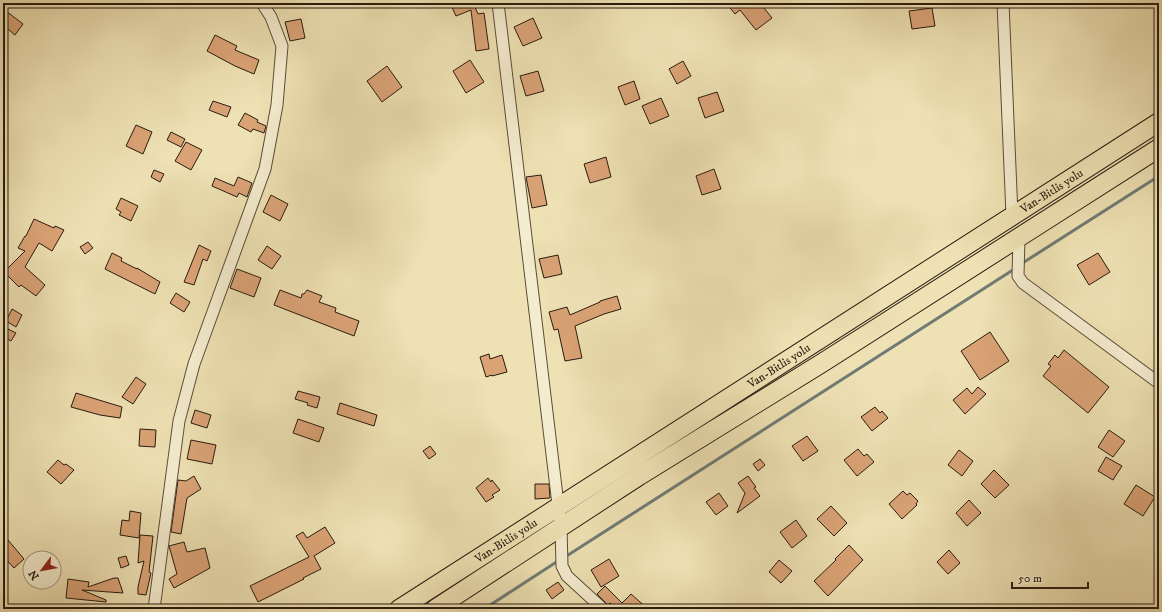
<svg xmlns="http://www.w3.org/2000/svg" width="1162" height="612" font-family="'IM FELL DW Pica',serif">
  <style>
    .lines { fill: none; stroke-linecap: round; stroke-linejoin: round }
    .stream { stroke: #6f7b74; stroke-width: 3 }
    .building { fill: #daa376; stroke: #281b10 }
    .minor-casing { stroke: #5a4c39; stroke-width: 13 }
    .trunk-casing { stroke: #281b10; stroke-width: 20 }
    .minor { stroke: #f4ecce; stroke-width: 11 }
    .trunk { stroke: #eee1b3; stroke-width: 18 }
    .labels { text-anchor: middle; stroke-width: 4; stroke-linejoin: round; paint-order: stroke }
    .street-label { font-size: 12px; fill: #281b10; stroke: #f4ecce }
  </style>
  <rect width="100%" height="100%" fill="#eee1b3"/>
  <filter id="stains"><feTurbulence type="fractalNoise" baseFrequency=".005" numOctaves="4"/><feColorMatrix values="0 0 0 0 .2 0 0 0 0 .09 0 0 0 0 .02 0 0 0 .5 -.17"/></filter>
  <radialGradient id="worn" r=".72"><stop offset=".6" stop-color="#630" stop-opacity="0"/><stop offset="1" stop-color="#630" stop-opacity=".3"/></radialGradient>
  <g class="lines">
    <!-- stream -->
    <path class="stream" d="M1021,264L1159,176
      M565,557L1016,268
      M484,609L558,561"/>
  </g>
  <!-- building -->
  <path class="building" d="M450,3H486L475,7L478,14L484,13L489,49L476,51L471,10L456,16Z
    M726,3H760L772,18L756,30L740,10L735,14Z
    M932,8L935,26L912,29L909,11Z
    M6,11L23,24L15,35L3,25V15Z
    M533,18L542,38L523,46L514,27Z
    M301,19L305,38L290,41L285,22Z
    M215,35L237,46L235,50L259,60L254,74L235,66L207,51Z
    M470,60L484,82L466,93L453,71Z
    M683,61L691,76L677,84L669,69Z
    M387,66L402,87L382,102L367,81Z
    M538,71L544,91L526,96L520,76Z
    M634,81L640,99L625,105L618,87Z
    M717,92L724,111L705,118L698,98Z
    M661,98L669,116L650,124L642,106Z
    M213,101L231,107L227,117L209,110Z
    M245,113L258,120L257,122L266,126L264,133L253,129L251,132L238,125Z
    M136,125L152,132L143,154L126,146Z
    M171,132L185,139L181,147L167,140Z
    M186,142L202,150L191,170L175,161Z
    M606,157L611,177L590,183L584,164Z
    M714,169L721,189L702,195L696,176Z
    M154,170L164,174L160,182L151,177Z
    M541,175L547,205L532,208L526,177Z
    M238,177L252,183L247,197L239,193L237,197L212,186L215,178L234,186Z
    M271,195L288,204L280,221L263,212Z
    M121,198L138,206L131,221L119,215L121,212L116,209Z
    M34,219L54,228L55,226L64,230L52,251L39,243L25,267L45,285L36,296L21,285L19,287L4,272L25,251L18,248L25,236H26Z
    M88,242L93,248L85,254L80,247Z
    M199,245L211,251L207,261L203,259L194,285L184,282Z
    M267,246L281,256L272,269L258,260Z
    M112,253L122,258L121,261L137,269V268L160,282L155,294L105,269Z
    M1098,253L1110,272L1089,285L1077,265Z
    M558,255L562,274L544,278L539,259Z
    M237,269L261,278L254,297L230,288Z
    M280,290L301,298L302,294H304L307,290L322,296L319,302L336,308L335,312L359,321L354,336L274,305Z
    M176,293L190,302L184,312L170,303Z
    M617,296L621,309L604,314L575,326L582,358L565,361L558,329L554,330L549,312L567,307L570,315L600,302V301Z
    M12,309L22,315L16,327L6,321Z
    M8,329L16,333L11,341L4,337Z
    M990,332L1009,361L980,380L961,351Z
    M1064,350L1109,387L1088,413L1043,376L1051,366L1048,364L1055,355L1058,358Z
    M489,354L490,359L502,355L507,372L492,376V375L486,377L480,357Z
    M136,377L146,384L133,404L122,397Z
    M978,387L986,394L965,414L953,400L967,388L972,394Z
    M298,391L320,397L317,408L307,405L308,403L295,399Z
    M76,393L122,407L120,418L100,415L71,407Z
    M340,403L377,415L374,426L337,414Z
    M875,407L880,413L882,411L888,418L872,431L861,417Z
    M195,410L211,415L207,428L191,423Z
    M298,419L324,428L319,442L293,433Z
    M140,429L156,430L155,447L139,446Z
    M1109,430L1125,441L1113,457L1098,447Z
    M807,436L818,451L803,461L792,446Z
    M191,440L216,445L212,464L187,459Z
    M430,446L436,454L429,459L423,451Z
    M858,449L864,456L867,454L874,462L857,476L844,460Z
    M959,450L973,461L962,476L948,465Z
    M1106,457L1122,466L1113,480L1098,471Z
    M760,459L765,465L758,471L753,464Z
    M58,460L64,465L66,464L74,470L61,484L47,472Z
    M994,470L1009,485L995,498L981,484Z
    M194,476L201,489L187,498L181,534L171,532L178,480L186,481Z
    M748,476L756,487L754,488L760,496L737,513L745,493L738,483Z
    M488,478L491,482L492,480L500,490L492,495L494,497L486,502L476,488Z
    M535,484H549L550,498L535,499Z
    M1136,485L1155,497L1143,516L1124,504Z
    M903,491L907,495L910,493L918,501L916,504L917,505L902,519L889,504Z
    M719,493L728,506L716,515L706,502Z
    M969,500L981,513L967,526L956,513Z
    M831,506L847,523L834,536L817,519Z
    M130,511L141,513L139,538L120,535L122,520L129,521Z
    M796,520L807,536L792,548L780,532Z
    M325,527L335,543L314,556L321,569L303,578L304,579L258,602L250,586L309,557L296,536L303,532L307,538Z
    M3,534L24,559L14,568L3,556Z
    M140,535L153,536L149,572L151,573L146,595L138,594V587L144,561L138,563Z
    M184,542L187,552L205,548L210,568L174,588L169,579L177,574L169,546Z
    M849,545L863,560L828,596L814,581L836,560L835,559Z
    M949,550L960,563L948,574L937,562Z
    M126,556L129,565L121,568L118,558Z
    M609,559L619,576L601,587L591,570Z
    M779,560L792,571L781,583L769,572Z
    M114,578H118L123,593L82,590L106,600V602L66,598L68,579L89,582L88,587Z
    M558,582L564,590L552,599L546,590Z
    M605,586L622,603L631,594L648,609H617L610,603L608,605L597,594Z"/>
  <g class="lines">
    <defs>
      <path id="minor" d="M498,3L557,496L561,528L562,566L567,576L603,609
        M1003,3L1012,215
        M1019,237L1018,276L1023,283L1159,383
        M154,609L179,421L194,364L265,169L277,105L282,46L271,17L262,3"/>
      <g id="trunk">
        <path id="s1" d="M399,609L1159,122"/>
        <path d="M435,609L639,476L822,363L1159,148"/>
      </g>
    </defs>
    <!-- minor casing -->
    <use href="#minor" class="minor-casing"/>
    <!-- trunk casing -->
    <use href="#trunk" class="trunk-casing"/>
    <!-- minor -->
    <use href="#minor" class="minor"/>
    <!-- trunk -->
    <use href="#trunk" class="trunk"/>
  </g>
  <g class="labels">
    <!-- street labels -->
    <g class="street-label">
      <text dy="4" stroke="none"><textPath href="#s1" startOffset="775">Van-Bitlis yolu</textPath></text>
      <text dy="4" stroke="none"><textPath href="#s1" startOffset="451">Van-Bitlis yolu</textPath></text>
      <text dy="4" stroke="none"><textPath href="#s1" startOffset="127">Van-Bitlis yolu</textPath></text>
    </g>
  </g>
  <!-- margin -->
  <rect width="1162" height="612" fill="none" stroke="#eee1b3" stroke-width="16"/>
  <rect x="4" y="4" width="1154" height="604" fill="none" stroke="#281b10" stroke-width="2"/>
  <rect x="8" y="8" width="1146" height="596" fill="none" stroke="#281b10"/>
  <!-- north arrow -->
  <g transform="translate(42 570) rotate(238)"><circle r="19" fill="#f4ecce" stroke="#a29882"/>
  <path d="M0-3L7 15L0 10L-7 15Z" fill="#8f2418"/>
  <text y="-6" font-size="11" font-weight="bold" text-anchor="middle" fill="#281b10">N</text>
  </g>
  <!-- scale -->
  <path d="M1012 582v6h76v-6" fill="none" stroke="#281b10" stroke-width="2"/>
  <text x="1018" y="582" font-size="12" fill="#281b10" stroke="#f4ecce" stroke-width="3" paint-order="stroke">50 m</text>
  <rect width="100%" height="100%" filter="url(#stains)"/>
  <rect width="100%" height="100%" fill="url(#worn)"/>
</svg>
